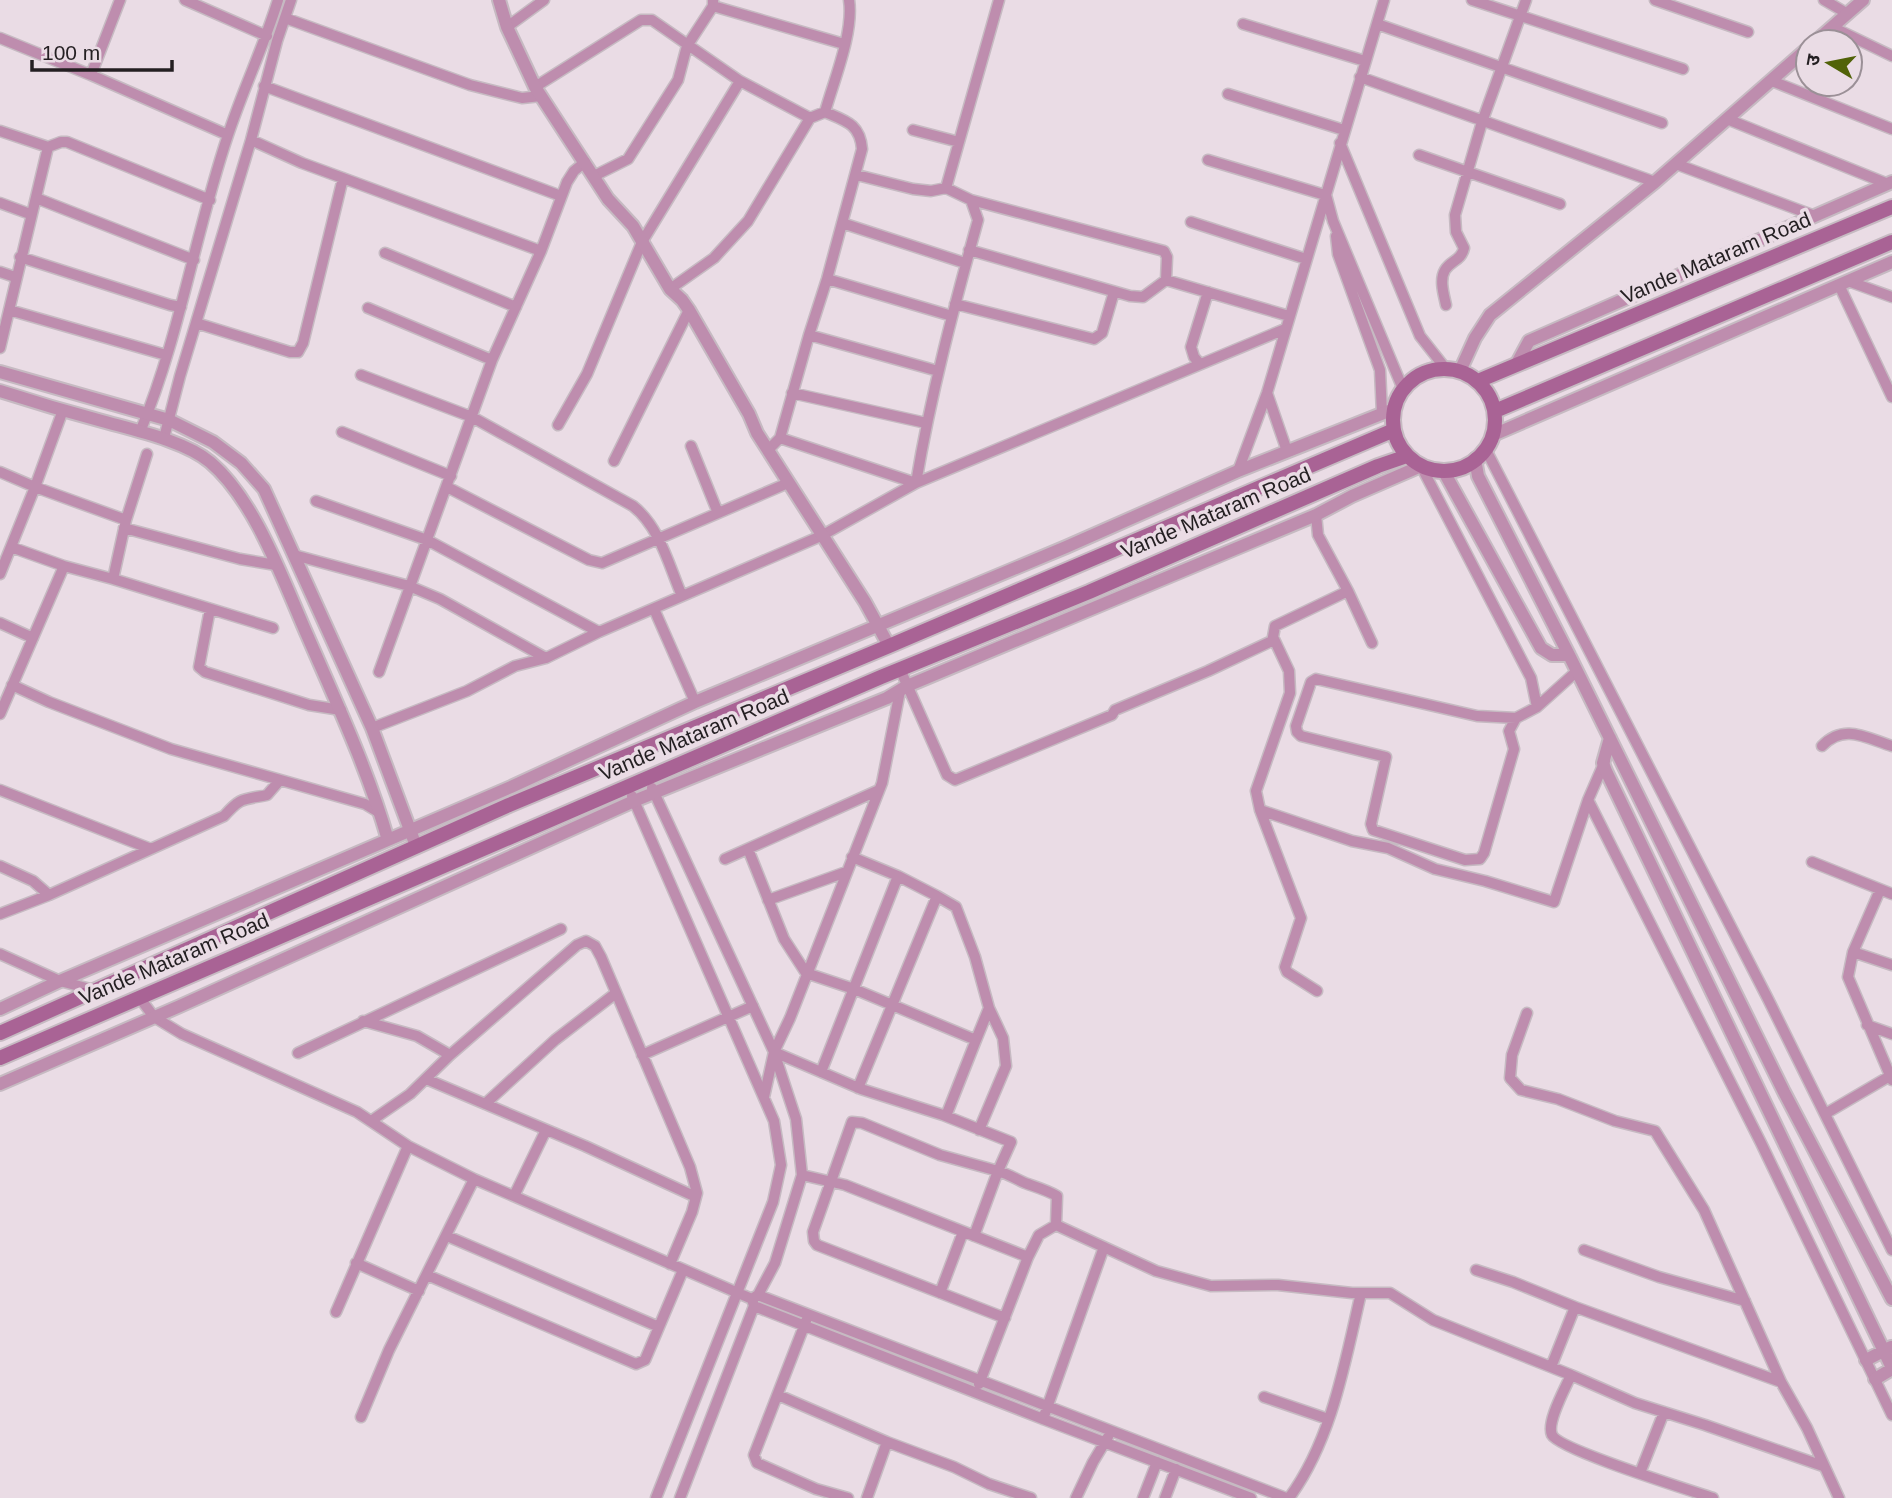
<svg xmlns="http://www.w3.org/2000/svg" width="1892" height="1498" font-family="Arial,'Noto Sans Devanagari',sans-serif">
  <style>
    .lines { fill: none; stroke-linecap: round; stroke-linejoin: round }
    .minor-casing { stroke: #c6bac2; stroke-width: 13 }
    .tertiary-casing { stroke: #c6bac2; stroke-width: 16 }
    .secondary-casing { stroke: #c6bac2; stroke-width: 18 }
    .minor { stroke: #be8dae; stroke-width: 10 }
    .tertiary { stroke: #be8dae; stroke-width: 12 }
    .secondary { stroke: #a96395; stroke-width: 14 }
    .labels { text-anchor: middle; stroke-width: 7; stroke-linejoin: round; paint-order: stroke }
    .street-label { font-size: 21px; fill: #241f22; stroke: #eadce5 }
  </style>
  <rect width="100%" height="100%" fill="#eadce5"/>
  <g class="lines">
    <defs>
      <path id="minor" d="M185,0L267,36
        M1472,0L1683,69
        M1655,0L1748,32
        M1824,0L1848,14
        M713,6L844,44
        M285,18L470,85L522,98L541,96
        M1243,24L1365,61
        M1377,24L1662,123
        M507,27L544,0
        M1832,27L1892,56
        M0,38L91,75L228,135
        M91,75L120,0
        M1360,77L1655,182
        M1772,81L1892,129
        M264,86L561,196
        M535,87L641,20H652L740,81L810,118L748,221L714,258L670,289
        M1228,94L1344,130
        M825,112C834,80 854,32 849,0
        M1727,119L1888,184
        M913,130L959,142
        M0,131L48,147
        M251,140L302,163L541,251
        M1340,143L1420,336L1446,369
        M1419,155L1560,204
        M1208,160L1325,195
        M1676,164L1815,216
        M594,176L628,159L678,80L687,46L713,6V0
        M946,188L999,0
        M1326,195L1333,221L1403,389
        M36,198L194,260
        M971,200L1164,251L1167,257L1166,280
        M0,203L30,214
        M1191,222L1306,259
        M842,223L965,263
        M1336,236L1338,254L1380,370L1382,414
        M969,250L1130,296L1143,297L1166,280L1289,316
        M385,253L516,307
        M20,257L170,305L181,307
        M0,272L15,277
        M827,279L952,316
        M1848,281L1892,297
        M1839,285L1892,397
        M955,304L1094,339L1102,333L1114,292
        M1446,305C1444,295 1439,280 1445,270C1451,260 1461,261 1464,248L1456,232L1455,215L1482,122L1526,0
        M368,308L492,360
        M9,310L166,355
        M196,323L290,352H298L303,343L343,178
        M809,335L938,371
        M0,348L48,147L61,142H67L210,200
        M1200,364L1194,357L1191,347L1208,292
        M361,375L472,417L633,506C660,527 669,566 682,596
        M792,393L926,423
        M1267,393L1287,451
        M558,425L587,374L642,242L740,81
        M140,432C180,336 195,233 228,135C243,89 264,46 278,0
        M342,432L451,476
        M164,438L180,376L251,140L277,41L291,0
        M780,438L916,483L1285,329
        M691,446L718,513
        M1485,448L1768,999L1892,1250
        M769,449L780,438L809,335L827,279L862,149C860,124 846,121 825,112L810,118
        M614,461L689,310
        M1421,466L1531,678L1537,707
        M1238,471L1267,393L1384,0
        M0,472L35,487L63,410
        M447,487L589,560L602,563L788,483
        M316,501L427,540L599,632
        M1316,515L1318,535L1348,591L1275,626L1273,637L1289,671L1290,693L1256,791L1260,810L1301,918L1285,967L1287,972L1317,991
        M124,528L240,559L276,565
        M11,547L64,566L113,579L126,520
        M294,555L409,586L440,599L546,658
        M0,574L35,487L126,520L147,454
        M113,579L273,628
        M1348,591L1372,643
        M210,609L199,667L205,672L309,705L341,710
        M654,609L695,702
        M0,623L33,638
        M900,669L947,775L955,780L1112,715L1115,710L1208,671L1274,640
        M379,672L492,360L541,251L567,182L574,171L585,162
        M12,685L49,702L171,749L365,804L380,813
        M0,714L64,566
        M1516,718L1509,731L1514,749L1484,853L1480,859L1465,860L1373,830L1371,824L1386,757L1301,736L1297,732L1296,726L1311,682L1316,679L1477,716L1516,718L1537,707L1577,671
        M372,728L467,691L515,666L546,658L599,632L821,536L916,483C931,393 954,307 978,220L971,200L946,188L931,191L913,189L857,175
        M1822,746C1844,723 1866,738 1892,746
        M652,788L774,1052L796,1119L802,1175L775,1263L758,1295L752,1299L754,1306L680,1498
        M0,790L151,849
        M632,796L774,1121L781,1165L773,1202L656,1498
        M1588,800L1761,1143L1892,1415
        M1260,810L1352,841L1388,848L1435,869L1485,881L1554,902L1588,800L1605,761
        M748,849L784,939L806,973L854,989L976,1040L946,1116
        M725,859L879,790
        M1812,862L1892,894
        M0,866L33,881L49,895
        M1880,890L1853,952L1892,965
        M937,896L956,907L975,957L989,1008L976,1040
        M768,900L846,872
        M0,914L49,895L224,816C241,797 242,800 267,795L280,780
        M1853,952L1848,977L1892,1080
        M0,954L60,981L94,990
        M139,997L154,1017L182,1034L357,1112L408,1146L474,1179L752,1299
        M1527,1013L1512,1055L1510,1078L1521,1090L1558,1099L1615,1121L1655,1131L1704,1210L1781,1382L1807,1428L1839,1498
        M363,1021L417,1036L450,1055
        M1867,1025L1892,1034
        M774,1052L861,1089L943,1115L1011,1142L998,1171C1008,1174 1016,1179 1025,1183C1036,1187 1047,1190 1057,1196L1056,1225L1156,1271L1211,1286L1278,1285L1352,1293H1390L1433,1320L1551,1367
        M298,1053L561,929
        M642,1055L753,1006
        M821,1072L898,876L852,857
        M426,1079L585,1146L696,1197
        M858,1088L937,896L898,876
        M764,1097L774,1052L790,1018L882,783L900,691
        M485,1104L555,1040L616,993
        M1825,1114L1890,1076
        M371,1121L410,1094L450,1055L577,945L586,941L595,946L601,957L690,1167L697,1193L692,1212L670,1264
        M979,1130L1006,1066L1003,1038L989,1008
        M802,1175L845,1185L1028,1257L1039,1235L1056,1225
        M514,1196L546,1130
        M447,1236L659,1327
        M974,1236L998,1171L940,1155L862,1123L852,1122L813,1232L814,1241L817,1245L1005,1318
        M1584,1250L1659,1277L1745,1301
        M356,1263L419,1291
        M1476,1270L1513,1282L1575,1307
        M427,1275L636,1364L645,1360L683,1270
        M940,1293L963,1232
        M758,1295L1286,1498
        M754,1306L1043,1419L1251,1498
        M336,1312L408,1146
        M806,1321L754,1455L757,1463L816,1489L848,1498
        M1571,1375L1635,1403L1705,1425L1823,1466
        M979,1384L1028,1257
        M778,1395L887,1442L954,1467L989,1484L1031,1498
        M1264,1397L1328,1419
        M361,1417L389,1350L474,1179
        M1043,1419L1104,1247
        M1640,1473L1664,1412
        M867,1498L887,1442
        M1076,1498L1093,1462L1108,1437
        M1143,1498L1157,1462
        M1165,1498L1176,1469
        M1289,1498C1332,1440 1345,1362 1361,1293
        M1713,1498C1690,1490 1560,1450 1552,1435C1546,1422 1565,1389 1571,1375L1551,1367L1575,1307L1781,1382"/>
      <path id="tertiary" d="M499,0L507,27L535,87L608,199L633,226L670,289L682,300L689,310L749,414L757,433L865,602L889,646
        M1815,42L1863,0
        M1516,365L1529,341L1892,182
        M1460,371L1475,338L1490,315L1655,182L1808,48
        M0,372L169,420L213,442L241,463L264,489L372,728L416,846
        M0,391C34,402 68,412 102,421C134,430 185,441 210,462C256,501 284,583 308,637C337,704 368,770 388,840
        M1493,435L1892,262
        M1475,459L1478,476L1569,655L1784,1092L1892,1299
        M1443,470L1541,648L1552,655H1569
        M1610,738L1603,763L1606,771L1892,1368
        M0,1009L60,981L511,787L695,702L1066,547L1238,471L1394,409
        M0,1084L180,1006L634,801L887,698L907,686L1316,515L1352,496L1421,466
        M1866,1360L1891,1347
        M1875,1379L1892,1369"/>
      <path id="secondary" d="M1393 420a51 51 0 1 1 102 0a51 51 0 1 1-102 0Z
        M1478,381L1892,207
        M1495,411L1892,242
        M0,1033L509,805L889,646L1394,430
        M0,1058L881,677L1089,592L1378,466L1407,456"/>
    </defs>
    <!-- minor casing -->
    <use href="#minor" class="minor-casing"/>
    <!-- tertiary casing -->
    <use href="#tertiary" class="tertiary-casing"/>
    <!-- secondary casing -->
    <use href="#secondary" class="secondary-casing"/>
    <!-- minor -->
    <use href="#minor" class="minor"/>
    <!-- tertiary -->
    <use href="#tertiary" class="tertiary"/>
    <!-- secondary -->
    <use href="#secondary" class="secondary"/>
  </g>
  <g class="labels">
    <!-- street labels -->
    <g class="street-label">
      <text transform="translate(1716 258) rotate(-23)" y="7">Vande Mataram Road</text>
      <text transform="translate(1216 513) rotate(-23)" y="7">Vande Mataram Road</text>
      <text transform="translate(694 735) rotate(-23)" y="7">Vande Mataram Road</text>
      <text transform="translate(174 959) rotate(-23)" y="7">Vande Mataram Road</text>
    </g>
  </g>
  <!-- north arrow -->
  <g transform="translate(1829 63) rotate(280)"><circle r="33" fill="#eadce5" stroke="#9b9097" stroke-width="2"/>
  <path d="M0-5L12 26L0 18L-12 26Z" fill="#516208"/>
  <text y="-10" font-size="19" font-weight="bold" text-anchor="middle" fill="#241f22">उ</text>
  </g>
  <!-- scale -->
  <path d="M32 60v10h140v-10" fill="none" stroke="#241f22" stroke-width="3.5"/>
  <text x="42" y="60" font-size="21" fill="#241f22" stroke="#eadce5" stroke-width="5" paint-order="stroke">100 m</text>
</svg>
